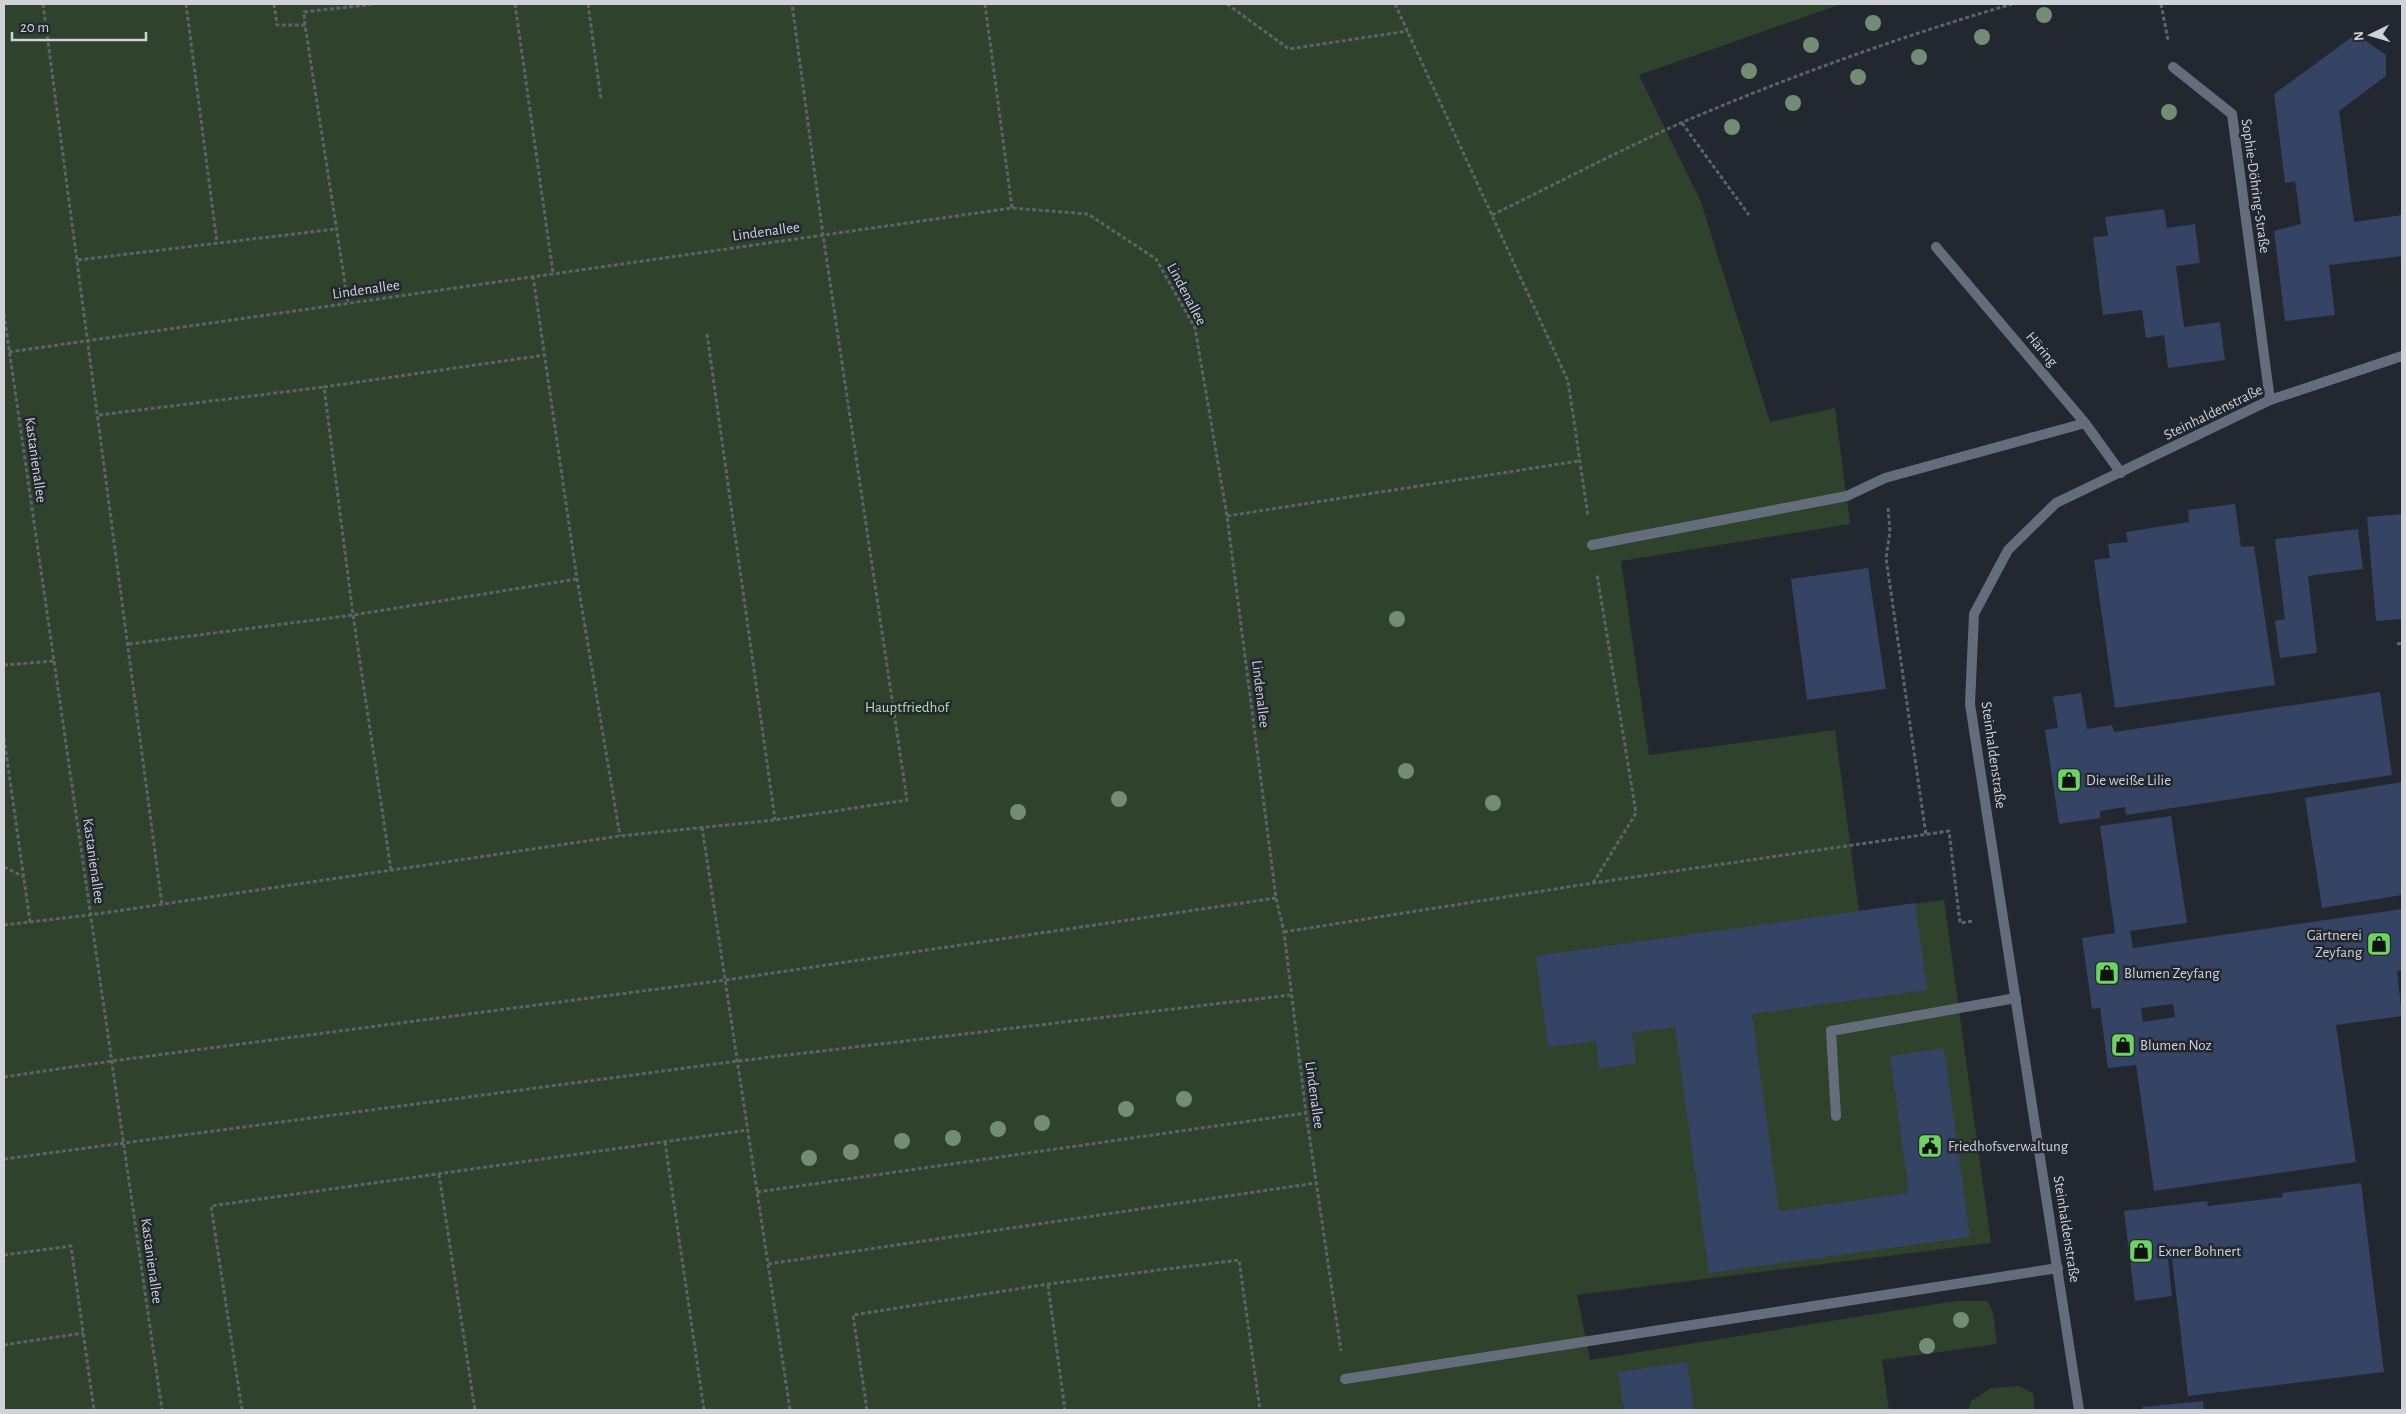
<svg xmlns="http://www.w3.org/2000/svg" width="2406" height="1414" font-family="'Alegreya Sans',sans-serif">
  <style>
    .green { fill: #2e422c }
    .building { fill: #354364; fill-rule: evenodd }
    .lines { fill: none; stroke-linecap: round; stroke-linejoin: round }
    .path { stroke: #5e626a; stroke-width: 3; stroke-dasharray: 4 2.5; stroke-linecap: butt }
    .service { stroke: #656d7d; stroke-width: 10 }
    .minor { stroke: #656d7d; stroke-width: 10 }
    .tertiary { stroke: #656d7d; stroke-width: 10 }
    .tree { fill: #718d74 }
    .labels { text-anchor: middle; stroke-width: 5; stroke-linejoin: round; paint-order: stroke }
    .street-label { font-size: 15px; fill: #cfd2d8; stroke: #232730 }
    .park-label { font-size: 15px; fill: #b1e1ab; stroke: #232730 }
    .poi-label { font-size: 15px; fill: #cfd2d8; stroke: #232730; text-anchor: start }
  </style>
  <rect width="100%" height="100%" fill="#232730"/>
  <!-- green -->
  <path class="green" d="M4,4H1841L1639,75L1701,202L1770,422L1835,408L1850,524L1621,561L1649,755L1835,730L1859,911L1944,900L1991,1243L1577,1295L1590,1360L1955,1301H1988L1993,1313L1997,1344L1882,1360L1889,1410H4Z
    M2019,1386L2033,1393L2035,1410H1968L1971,1401L1991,1388Z"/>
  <!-- building -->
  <path class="building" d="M2356,34L2386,55V76L2339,111L2354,222L2402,215V256L2329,265L2335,315L2285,321L2274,231L2301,224L2295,181L2285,183L2274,94Z
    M2164,209L2167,228L2195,224L2200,263L2176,266L2184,327L2220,322L2225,360L2168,368L2164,335L2146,338L2142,310L2103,315L2093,237L2108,236L2105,217Z
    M2235,504L2241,547L2254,546L2275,685L2115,708L2094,560L2110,558L2108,544L2128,542L2126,532L2189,522L2188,510Z
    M2402,514V619L2376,621L2367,517Z
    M2358,529L2363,569L2308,576L2317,653L2280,658L2275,621L2285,619L2275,539Z
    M1868,568L1886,689L1807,700L1791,579Z
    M2380,692L2392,775L2126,815L2125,807L2100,811V818L2059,824L2045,730L2058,728L2053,697L2081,693L2087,729L2112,725L2114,732Z
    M2402,782V895L2322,908L2305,798Z
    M2171,816L2187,923L2130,931L2133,948L2402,909V971H2397L2402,1016L2336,1025L2356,1162L2154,1191L2136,1065L2108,1068L2100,1008L2092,1009L2082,938L2115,933L2100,826ZM2173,1004L2175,1017L2143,1022L2141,1008Z
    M1915,903L1927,990L1752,1014L1779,1211L1909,1193L1890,1056L1944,1048L1970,1237L1709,1273L1675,1027L1632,1033L1636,1063L1599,1069L1596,1041L1548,1047L1536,956Z
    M2361,1183L2384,1372L2188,1396L2172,1259H2168L2172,1296L2135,1301L2124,1211L2207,1201L2208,1206L2283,1197L2282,1193Z
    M1687,1362L1694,1410H1624L1618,1372Z
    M2203,1401L2204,1410H2142V1407Z"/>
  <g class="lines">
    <!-- path -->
    <path class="path" d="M43,4L162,905
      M186,4L217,243
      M274,4L277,25H305L348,303
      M515,4L553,273
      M588,4L601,99
      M985,4L1012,208
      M1227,4L1289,49L1408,31
      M1395,4L1568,381L1588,516
      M2161,4L2168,40
      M305,25L304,12L375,4
      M1682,123L1749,215
      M1492,215C1556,184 1618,151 1683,122C1791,76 1899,37 2012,4
      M78,260L336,229
      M533,276L577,579L620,836
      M4,314L162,1410
      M707,334L775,820
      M9,352L1012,208L1088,214L1156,259L1195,328L1227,516L1276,898L1284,932L1306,1113L1341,1351
      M99,415L324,387
      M1888,508L1890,532L1886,558L1926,835
      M1227,516L1579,461
      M129,644L353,615L577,579
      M2397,644L2402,643
      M4,665L54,661
      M4,738L30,922
      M702,827L790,1410
      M4,867L24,877
      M391,870L353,615L324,387L545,355
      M1593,883L1636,813L1597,574
      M4,925L90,915L620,836L775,820L907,800L823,235L792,4
      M1284,932L1593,883L1949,831L1960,923L1974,921
      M4,1077L112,1061L726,980L1276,898
      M665,1142L704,1410
      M4,1159L738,1061L1290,995
      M439,1174L475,1410
      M757,1192L1306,1113
      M4,1255L71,1246L94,1410
      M768,1264L1316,1183
      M1048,1285L1065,1410
      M4,1345L83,1333
      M242,1410L211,1206L748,1130
      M867,1410L853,1315L1048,1284L1239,1260L1260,1410"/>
    <!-- service -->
    <path class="service" d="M1936,247L2085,423L2121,473
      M1592,545L1847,496L1885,478L2085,423
      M1836,1116L1831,1031L2016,998
      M1345,1379L2058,1268"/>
    <!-- minor -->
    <path class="minor" d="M2173,67L2232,114L2270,400"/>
    <!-- tertiary -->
    <path class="tertiary" d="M2079,1410L1970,704L1974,614L2008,550L2056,503L2270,400L2402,356"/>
  </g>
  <!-- trees -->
  <g class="tree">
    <circle cx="2044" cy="15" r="8"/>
    <circle cx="1873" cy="23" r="8"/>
    <circle cx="1982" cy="37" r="8"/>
    <circle cx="1811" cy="45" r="8"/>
    <circle cx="1919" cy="57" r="8"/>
    <circle cx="1749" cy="71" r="8"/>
    <circle cx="1858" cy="77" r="8"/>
    <circle cx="1793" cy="103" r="8"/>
    <circle cx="2169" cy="112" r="8"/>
    <circle cx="1732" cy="127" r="8"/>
    <circle cx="1397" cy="619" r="8"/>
    <circle cx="1406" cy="771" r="8"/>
    <circle cx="1119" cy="799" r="8"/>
    <circle cx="1493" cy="803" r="8"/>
    <circle cx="1018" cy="812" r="8"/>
    <circle cx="1184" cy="1099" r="8"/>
    <circle cx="1126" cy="1109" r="8"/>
    <circle cx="1042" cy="1123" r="8"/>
    <circle cx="998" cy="1129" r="8"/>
    <circle cx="953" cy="1138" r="8"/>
    <circle cx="902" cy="1141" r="8"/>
    <circle cx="851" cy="1152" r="8"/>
    <circle cx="809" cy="1158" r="8"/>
    <circle cx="1961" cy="1320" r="8"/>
    <circle cx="1927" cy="1346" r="8"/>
  </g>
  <!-- icons -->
  <defs>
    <symbol id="shop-square" viewBox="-11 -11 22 22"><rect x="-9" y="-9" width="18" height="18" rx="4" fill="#6dd361" stroke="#232730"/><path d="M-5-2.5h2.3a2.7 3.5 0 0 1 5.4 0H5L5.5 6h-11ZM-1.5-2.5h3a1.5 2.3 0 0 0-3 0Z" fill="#111"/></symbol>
    <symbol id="civic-square" viewBox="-11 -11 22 22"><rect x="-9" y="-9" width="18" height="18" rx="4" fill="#6dd361" stroke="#232730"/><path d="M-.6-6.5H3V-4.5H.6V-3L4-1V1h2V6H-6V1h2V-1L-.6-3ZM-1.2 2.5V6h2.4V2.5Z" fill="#111"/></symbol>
  </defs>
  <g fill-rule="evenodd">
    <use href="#shop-square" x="2055" y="766" width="28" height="28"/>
    <use href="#shop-square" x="2365" y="930" width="28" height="28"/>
    <use href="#shop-square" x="2093" y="959" width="28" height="28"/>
    <use href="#shop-square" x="2109" y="1031" width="28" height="28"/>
    <use href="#civic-square" x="1916" y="1132" width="28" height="28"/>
    <use href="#shop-square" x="2127" y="1237" width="28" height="28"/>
  </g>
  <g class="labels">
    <!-- street labels -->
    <g class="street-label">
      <text transform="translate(2256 186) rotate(82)" y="5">Sophie-Döhring-Straße</text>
      <text transform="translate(766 231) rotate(-8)" y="5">Lindenallee</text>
      <text transform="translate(366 289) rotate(-8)" y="5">Lindenallee</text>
      <text transform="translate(1187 294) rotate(62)" y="5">Lindenallee</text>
      <text transform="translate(2042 349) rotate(50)" y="5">Häring</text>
      <text transform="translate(2213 412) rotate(-26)" y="5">Steinhaldenstraße</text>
      <text transform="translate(36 460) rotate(82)" y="5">Kastanienallee</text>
      <text transform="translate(1261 694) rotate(83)" y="5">Lindenallee</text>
      <text transform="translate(1994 755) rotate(82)" y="5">Steinhaldenstraße</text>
      <text transform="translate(94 861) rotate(82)" y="5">Kastanienallee</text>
      <text transform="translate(1315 1095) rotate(82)" y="5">Lindenallee</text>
      <text transform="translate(2067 1229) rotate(81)" y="5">Steinhaldenstraße</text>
      <text transform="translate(152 1261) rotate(82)" y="5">Kastanienallee</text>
    </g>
    <!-- park labels -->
    <g class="park-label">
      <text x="907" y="712">Hauptfriedhof</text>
    </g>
    <!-- poi labels -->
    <g class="poi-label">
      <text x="2086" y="785">Die weiße Lilie</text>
      <text x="2362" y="940" text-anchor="end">Gärtnerei<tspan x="2362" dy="17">Zeyfang</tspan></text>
      <text x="2124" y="978">Blumen Zeyfang</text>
      <text x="2140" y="1050">Blumen Noz</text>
      <text x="1948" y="1151">Friedhofsverwaltung</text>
      <text x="2158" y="1256">Exner Bohnert</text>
    </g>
  </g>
  <!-- border -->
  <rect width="2406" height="1414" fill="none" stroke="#cfd2d8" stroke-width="10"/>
  <!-- north arrow -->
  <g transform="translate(2371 35) rotate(265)" stroke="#232730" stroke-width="4" paint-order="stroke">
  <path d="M0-4L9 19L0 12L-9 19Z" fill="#cfd2d8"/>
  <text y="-8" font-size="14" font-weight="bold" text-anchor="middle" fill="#cfd2d8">N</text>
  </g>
  <!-- scale -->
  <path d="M12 32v8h134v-8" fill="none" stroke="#cfd2d8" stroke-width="2.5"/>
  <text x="20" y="32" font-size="15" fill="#cfd2d8" stroke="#232730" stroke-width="4" paint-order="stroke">20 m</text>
</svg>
